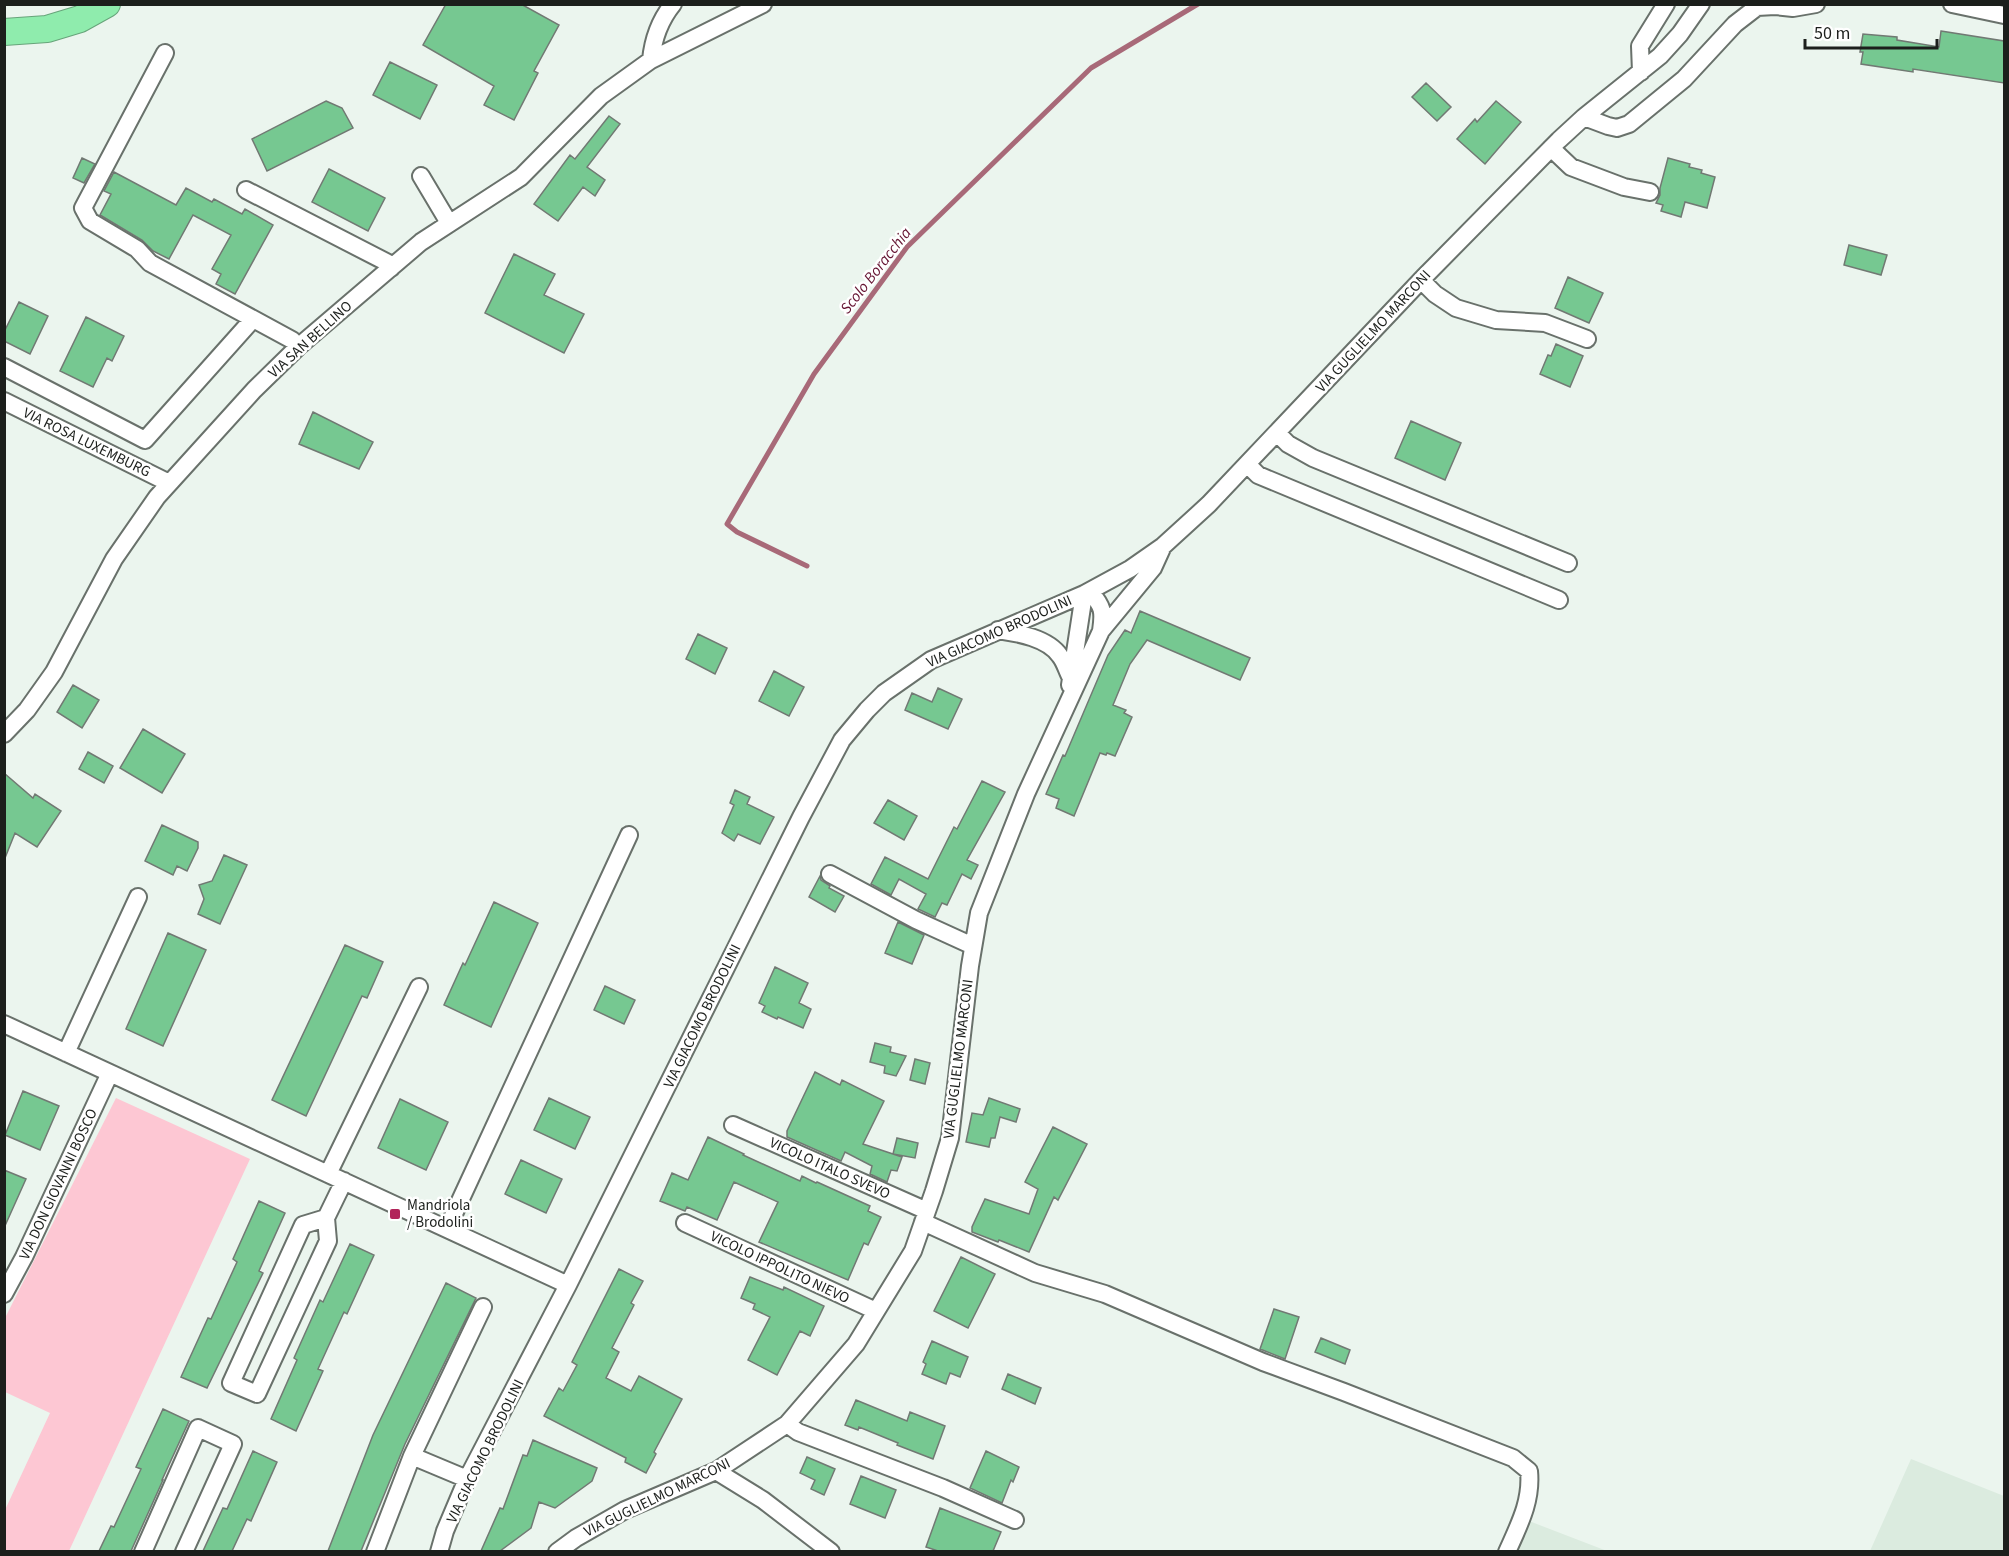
<svg xmlns="http://www.w3.org/2000/svg" width="2009" height="1556" font-family="'Source Sans 3',sans-serif">
  <style>
    .built { fill: #dbebdf }
    .green { fill: #fdc7d3 }
    .lines { fill: none; stroke-linecap: round; stroke-linejoin: round }
    .stream { stroke: #a86978; stroke-width: 5 }
    .building { fill: #76c891; stroke: #717973; stroke-width: 1.5 }
    .minor-casing { stroke: #69716b; stroke-width: 20 }
    .highway-casing { stroke: #67a47a; stroke-width: 28 }
    .minor { stroke: #fff; stroke-width: 16 }
    .highway { stroke: #8fecad; stroke-width: 26 }
    .poi-dot { fill: #b2245a; stroke: #fff; stroke-width: 2 }
    .labels { text-anchor: middle; stroke-width: 5; stroke-linejoin: round; paint-order: stroke }
    .street-label { font-size: 15px; fill: #1c1f1c; stroke: #fff }
    .poi-label { font-size: 15px; fill: #1c1f1c; stroke: #fff; text-anchor: start }
    .water-label { font-size: 16px; font-style: italic; fill: #651432; stroke: #fff }
  </style>
  <rect width="100%" height="100%" fill="#ebf5ee"/>
  <!-- built -->
  <path class="built" d="M1911,1459L2004,1496V1551H1870Z
    M1516,1516L1607,1551L1503,1552Z"/>
  <!-- green -->
  <path class="green" d="M116,1098L250,1159L69,1551H5V1510L50,1413L5,1392V1318Z"/>
  <g class="lines">
    <!-- stream -->
    <path class="stream" d="M807,566L737,532L727,524L814,374L907,247L1091,68L1198,4"/>
  </g>
  <!-- building -->
  <path class="building" d="M446,4H521L559,25L534,71L538,73L514,120L484,105L494,86L423,45Z
    M1941,31L2004,41V83L1913,69V72L1861,64L1863,52H1860L1863,34L1897,37V40L1939,47Z
    M390,62L437,85L420,119L373,95Z
    M1426,83L1451,107L1437,121L1412,97Z
    M326,101L342,108L353,128L267,171L252,139Z
    M1496,101L1521,122L1485,164L1457,139L1475,119L1477,122Z
    M609,116L620,124L587,167L605,180L595,196L583,187L558,221L534,204L570,155L575,159Z
    M82,158L95,164L84,183L73,178Z
    M1668,158L1690,164L1689,167L1702,170L1701,173L1715,177L1707,208L1685,202L1681,217L1661,211L1663,205L1656,203L1660,195V188Z
    M329,169L385,198L368,231L312,202Z
    M114,172L176,205L186,188L212,202L214,199L242,214L245,209L273,225L235,294L216,284L221,274L212,269L231,235L193,215L169,259L153,251L142,240L100,215L111,194L104,191Z
    M1849,245L1887,255L1881,275L1844,265Z
    M514,254L555,274L544,295L584,314L564,353L485,313Z
    M1568,277L1603,293L1589,323L1555,308Z
    M19,302L48,316L30,354L4,341V332Z
    M86,317L124,336L112,361L107,358L93,387L60,371Z
    M1556,344L1583,356L1570,387L1540,374L1548,355L1551,356Z
    M313,412L373,442L359,469L299,444Z
    M1411,421L1461,443L1445,480L1395,458Z
    M1140,611L1250,658L1240,680L1147,640L1130,664L1113,705L1126,710L1124,713L1132,717L1115,756L1107,753L1106,755L1100,753L1074,816L1056,808L1059,799L1046,794L1063,755L1065,756L1108,655L1125,630L1131,633Z
    M698,634L727,648L715,674L686,659Z
    M774,671L804,687L789,716L759,701Z
    M73,685L99,700L82,728L57,712Z
    M938,688L962,699L948,729L905,710L912,693L932,702Z
    M143,729L185,754L162,793L120,768Z
    M88,752L113,766L104,783L79,769Z
    M4,773L33,798L35,794L61,811L37,847L15,833L5,858Z
    M982,781L1005,792L967,860L978,865L971,879L962,874L947,905L942,903L935,917L918,909L926,894L899,879L891,895L871,884L885,857L928,879L954,827L957,829Z
    M735,790L750,797L747,804L774,817L760,844L738,834L734,841L722,833L734,805L730,803Z
    M888,800L917,816L904,840L874,823Z
    M162,825L198,842V848L187,871L177,866L173,875L145,861Z
    M224,855L247,865L220,924L198,914L204,899L199,885L212,881Z
    M820,876L821,880L830,886L829,888L844,896L835,912L809,897Z
    M494,902L538,923L491,1027L444,1005L463,963L465,965Z
    M898,922L924,935L912,964L885,953Z
    M168,933L206,950L163,1046L126,1029Z
    M345,945L383,962L367,998L362,996L306,1116L272,1100Z
    M775,967L808,983L799,1003L811,1009L803,1028L778,1017L777,1019L762,1012L765,1006L759,1003Z
    M605,986L635,1000L624,1024L594,1010Z
    M875,1043L891,1047L890,1052L906,1056L896,1076L884,1073L885,1066L870,1062Z
    M915,1059L930,1063L925,1084L910,1080Z
    M815,1072L840,1085L842,1080L884,1101L863,1144L902,1157L897,1171L891,1170L887,1182L870,1174L872,1166L845,1152L841,1161L787,1137V1131Z
    M23,1091L59,1106L40,1150L5,1135Z
    M549,1098L590,1117L575,1149L534,1130Z
    M989,1098L1020,1109L1016,1122L1000,1117L995,1138H991L989,1147L966,1142L972,1113L983,1115Z
    M400,1099L448,1122L426,1170L378,1148Z
    M1053,1127L1087,1144L1058,1200L1054,1197L1029,1252L999,1240L998,1242L972,1232V1227L985,1199L1029,1214L1038,1189L1025,1182Z
    M708,1137L744,1154L743,1155L800,1181L802,1176L816,1183L817,1182L870,1206L868,1211L881,1217L868,1245L864,1243L848,1280L759,1242L778,1202L734,1182L717,1220L687,1207L685,1211L660,1201L672,1173L688,1180Z
    M897,1138L918,1143L915,1158L893,1154Z
    M521,1160L562,1179L546,1213L505,1194Z
    M4,1170L26,1179L4,1228Z
    M259,1201L285,1213L259,1271L263,1273L207,1388L181,1377L208,1318L211,1319L237,1262L233,1259Z
    M350,1244L374,1255L347,1314L344,1312L318,1369L323,1371L296,1431L271,1419L297,1360L294,1358L320,1300L323,1302Z
    M961,1257L995,1274L968,1328L934,1311Z
    M619,1269L643,1281L631,1303L634,1305L612,1348L619,1352L606,1378L631,1391L639,1376L682,1399L654,1452L656,1454L646,1473L625,1462L626,1458L544,1416L559,1388L563,1391L577,1365L572,1362Z
    M750,1277L783,1290L784,1287L824,1306L810,1336L800,1331L777,1375L748,1360L770,1317L753,1309L755,1304L741,1298Z
    M446,1283L476,1298L405,1444L361,1551H328L373,1435Z
    M1274,1309L1299,1317L1285,1359L1260,1349Z
    M1321,1338L1350,1350L1345,1364L1315,1352Z
    M932,1341L968,1357L960,1377L950,1373L946,1384L922,1374L926,1364L923,1362Z
    M1008,1374L1041,1388L1035,1404L1002,1389Z
    M856,1400L907,1421L910,1412L945,1426L933,1459L897,1445L898,1443L859,1427L858,1430L845,1425Z
    M163,1409L189,1421L162,1480H163L131,1551H99L111,1526L114,1527L141,1469L136,1467Z
    M533,1440L597,1468L592,1481L555,1508L539,1502L531,1528L500,1551H481L500,1508L503,1509L523,1455L527,1456Z
    M253,1451L277,1462L251,1521L247,1519L232,1551H203L223,1508L227,1509Z
    M986,1451L1019,1467L1013,1482L1011,1480L1002,1503L970,1488Z
    M807,1457L835,1469L824,1495L811,1489L815,1480L800,1473Z
    M861,1476L896,1490L885,1518L850,1504Z
    M940,1508L1001,1532L993,1551H938L926,1547Z"/>
  <g class="lines">
    <defs>
      <path id="minor" d="M1952,4L2004,15
        M165,53L83,208L90,221L137,249L150,263L292,340L298,347
        M651,60C653,40 660,20 673,4
        M1641,72L1640,46L1666,4
        M1584,117L1608,126L1617,128L1629,124L1684,79L1735,24L1757,7L1775,6L1793,8L1816,4
        M1551,148L1571,167L1624,187L1650,192
        M421,176L449,223
        M246,190L392,265L391,268
        M1421,280L1435,294L1456,308L1496,320L1545,323L1587,339
        M4,367L145,440L253,319
        M4,401L169,483
        M1277,433L1288,444L1313,458L1568,563
        M1247,464L1258,475L1559,600
        M1090,591C1103,607 1104,611 1101,631
        M998,630C1018,633 1048,638 1060,656C1065,662 1067,671 1071,678
        M1070,685L1084,594
        M4,734L27,710L54,672L114,559L157,497L254,390L298,347L421,242L521,177L601,96L651,60L763,4
        M830,874L916,920L973,946
        M4,1024L568,1285
        M66,1053L138,897
        M733,1125L927,1211
        M328,1174L419,987
        M326,1218L328,1241L257,1394L231,1383L303,1225L326,1218L344,1181
        M923,1222L1035,1273L1105,1294L1263,1362L1344,1392L1513,1458L1529,1471C1532,1501 1519,1525 1507,1552
        M685,1223L876,1311
        M447,1229L629,835
        M4,1294L24,1257L110,1073
        M787,1424L798,1432L943,1488L1015,1520
        M412,1456L467,1479
        M716,1471L763,1500L831,1552
        M143,1552L198,1428L233,1444L184,1552
        M375,1552L412,1456L483,1307
        M439,1552L445,1531L467,1479L568,1285L801,817L842,740L867,710L884,693L931,660L1084,594L1130,569L1163,546L1209,504L1424,277L1559,140L1584,117L1660,56L1680,34L1701,4
        M557,1552L576,1538L625,1510L716,1471L787,1424L856,1344L913,1251L934,1191L950,1138L970,966L979,913L1026,794L1101,631L1153,568L1163,546"/>
      <path id="highway" d="M4,32L47,29L80,19L107,4"/>
    </defs>
    <!-- minor casing -->
    <use href="#minor" class="minor-casing"/>
    <!-- highway casing -->
    <use href="#highway" class="highway-casing"/>
    <!-- minor -->
    <use href="#minor" class="minor"/>
    <!-- highway -->
    <use href="#highway" class="highway"/>
  </g>
  <!-- markers -->
  <rect class="poi-dot" x="389" y="1208" width="12" height="12" rx="3"/>
  <g class="labels">
    <!-- street labels -->
    <g class="street-label">
      <text transform="translate(1373 331) rotate(-47)" y="5">VIA GUGLIELMO MARCONI</text>
      <text transform="translate(310 339) rotate(-42)" y="5">VIA SAN BELLINO</text>
      <text transform="translate(87 442) rotate(26)" y="5">VIA ROSA LUXEMBURG</text>
      <text transform="translate(999 631) rotate(-24)" y="5">VIA GIACOMO BRODOLINI</text>
      <text transform="translate(702 1016) rotate(-64)" y="5">VIA GIACOMO BRODOLINI</text>
      <text transform="translate(958 1059) rotate(-83)" y="5">VIA GUGLIELMO MARCONI</text>
      <text transform="translate(830 1168) rotate(24)" y="5">VICOLO ITALO SVEVO</text>
      <text transform="translate(58 1184) rotate(-65)" y="5">VIA DON GIOVANNI BOSCO</text>
      <text transform="translate(780 1267) rotate(25)" y="5">VICOLO IPPOLITO NIEVO</text>
      <text transform="translate(485 1451) rotate(-64)" y="5">VIA GIACOMO BRODOLINI</text>
      <text transform="translate(657 1497) rotate(-26)" y="5">VIA GUGLIELMO MARCONI</text>
    </g>
    <!-- poi labels -->
    <g class="poi-label">
      <text x="407" y="1210">Mandriola<tspan x="407" dy="17">/ Brodolini</tspan></text>
    </g>
    <!-- water labels -->
    <g class="water-label">
      <text transform="translate(875 270) rotate(-52)" y="6">Scolo Boracchia</text>
    </g>
  </g>
  <!-- border -->
  <rect width="2009" height="1556" fill="none" stroke="#1c1f1c" stroke-width="12"/>
  <!-- scale -->
  <path d="M1805 39v9h132v-9" fill="none" stroke="#1c1f1c" stroke-width="3"/>
  <text x="1814" y="39" font-size="18" fill="#1c1f1c" stroke="#ffffff" stroke-width="4.5" paint-order="stroke">50 m</text>
</svg>
